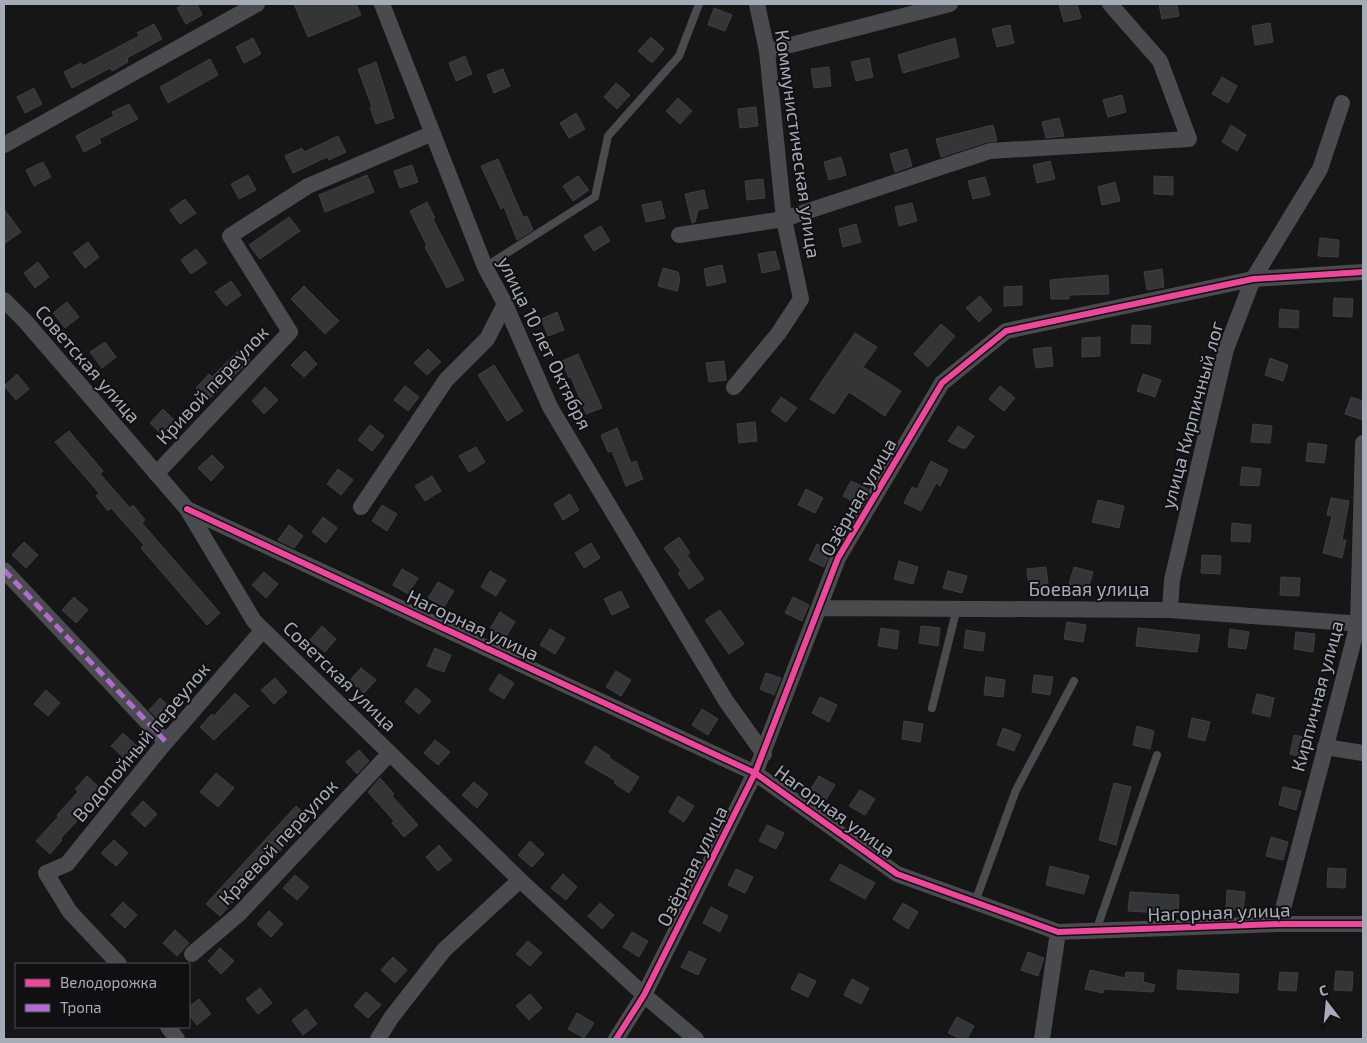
<svg xmlns="http://www.w3.org/2000/svg" width="1367" height="1043" font-family="'Exo 2',sans-serif">
  <style>
    .building { fill: #343537; stroke: #3e3f42 }
    .lines { fill: none; stroke-linecap: round; stroke-linejoin: round }
    .lane { stroke: #494b4f; stroke-width: 8 }
    .street { stroke: #494b4f; stroke-width: 16 }
    .quiet { stroke: #b06ccc; stroke-width: 5; stroke-dasharray: 10 5; stroke-linecap: butt }
    .cycleway-casing { stroke: #101012; stroke-width: 9 }
    .cycleway { stroke: #ed469a; stroke-width: 6 }
    .labels { text-anchor: middle; stroke-width: 4; stroke-linejoin: round; paint-order: stroke }
    .street-label { font-size: 19px; fill: #a5acb8; stroke: #101012 }
  </style>
  <rect width="100%" height="100%" fill="#161616"/>
  <!-- building -->
  <path class="building" d="M185,4H197L202,15L186,24L177,8Z
    M294,4H356L361,15L308,37Z
    M1059,4H1077L1081,18L1064,22Z
    M1159,4H1177L1179,16L1162,19Z
    M714,8L732,15L725,31L708,25Z
    M1270,23L1273,42L1255,45L1252,26Z
    M154,24L162,39L127,58L128,62L112,71L110,68L72,88L64,72L81,63L82,66L139,36L137,33Z
    M1010,25L1014,43L997,47L992,29Z
    M651,37L664,49L652,63L638,51Z
    M253,38L261,54L244,63L236,47Z
    M955,38L959,57L903,73L898,55Z
    M465,56L472,74L456,81L449,63Z
    M869,58L873,77L856,81L851,62Z
    M210,59L218,75L168,103L160,87Z
    M376,62L394,118L376,124L370,108L372,107L358,69Z
    M829,67L831,86L814,88L811,69Z
    M503,69L510,86L494,93L487,75Z
    M1222,77L1237,86L1228,103L1212,94Z
    M616,83L630,95L617,109L604,97Z
    M34,88L42,104L25,113L17,97Z
    M1122,95L1126,112L1108,117L1103,100Z
    M678,98L692,111L680,124L666,111Z
    M129,104L138,119L99,139L101,143L84,152L76,136L114,116L112,112Z
    M756,107L758,126L740,128L738,109Z
    M576,113L585,129L569,138L560,123Z
    M1059,118L1064,136L1046,138L1042,122Z
    M993,125L997,141L987,142L941,157L936,139Z
    M1231,125L1246,135L1237,151L1222,142Z
    M338,136L346,152L329,160L327,157L293,173L285,156L302,148L304,152Z
    M907,149L912,166L895,172L890,154Z
    M841,157L846,175L829,180L824,162Z
    M498,159L523,217L527,216L533,230L517,240L504,207L501,209L481,166Z
    M1050,161L1055,179L1037,183L1033,165Z
    M43,162L51,177L34,186L26,170Z
    M412,165L418,182L400,188L394,171Z
    M248,175L256,190L239,199L231,184Z
    M367,175L374,192L325,212L319,195Z
    M578,176L589,190L573,201L563,186Z
    M1154,176L1173,177V195L1154,194Z
    M985,177L990,195L973,199L968,181Z
    M763,179L765,198L747,200L745,181Z
    M1115,182L1120,201L1102,205L1098,187Z
    M704,190L708,208L698,210L695,222L692,223L685,194Z
    M185,199L196,213L180,224L170,210Z
    M661,201L665,218L646,222L642,205Z
    M427,202L435,218L433,219L464,280L447,288L425,247L427,246L410,211Z
    M912,203L917,221L899,226L895,207Z
    M4,209L21,232L4,244Z
    M289,217L300,231L260,259L249,245Z
    M856,224L861,242L843,247L839,229Z
    M601,226L610,241L594,251L584,236Z
    M1320,238L1339,240L1338,257L1318,256Z
    M88,242L99,257L85,268L73,253Z
    M196,249L207,263L191,274L181,260Z
    M775,251L780,269L762,273L758,254Z
    M38,262L49,277L35,288L24,273Z
    M722,265L726,282L707,286L704,269Z
    M663,268L678,272L680,280L677,291L658,286Z
    M1162,269L1164,287L1147,290L1144,272Z
    M1108,275L1109,294L1069,295V299H1051L1050,280Z
    M231,281L241,295L226,306L215,292Z
    M304,286L339,321L325,334L291,299Z
    M1022,286V305L1004,306V287Z
    M980,296L992,310L979,322L966,308Z
    M1334,298L1353,299L1352,317L1333,316Z
    M67,302L79,317L65,328L53,313Z
    M1280,309L1299,311L1298,328L1279,327Z
    M557,312L564,330L548,336L541,319Z
    M941,324L955,336L928,367L914,354Z
    M1132,325L1151,326L1150,344L1131,343Z
    M855,333L877,347L863,367L901,391L885,416L849,392L834,414L810,399Z
    M1100,337V356L1082,357V338Z
    M105,342L116,357L102,368L90,352Z
    M1051,347L1053,366L1036,368L1033,349Z
    M240,349L250,360L208,400L196,388L209,374L212,377Z
    M428,349L441,362L427,375L414,363Z
    M305,351L317,364L304,377L291,365Z
    M578,354L602,408L586,414L571,377L569,378L562,361Z
    M1270,358L1288,365L1283,381L1265,375Z
    M724,361L726,380L709,382L706,363Z
    M494,365L523,411L507,421L478,375Z
    M17,374L29,389L16,400L4,386Z
    M1143,374L1161,380L1155,397L1137,391Z
    M405,386L419,397L408,411L394,400Z
    M1000,386L1015,398L1004,411L989,399Z
    M265,387L278,400L264,414L252,401Z
    M781,397L797,408L786,422L771,411Z
    M1351,397L1363,401V420L1345,414Z
    M163,409L176,422L162,435L150,423Z
    M755,422L757,441L739,443L737,424Z
    M1253,424L1272,426L1270,443L1251,442Z
    M370,425L384,436L372,451L358,440Z
    M958,426L974,436L966,448H961L948,441Z
    M617,428L631,463L636,461L643,479L626,486L612,451L608,452L601,435Z
    M69,431L103,471L100,474L130,508L133,505L145,520L142,523L220,613L207,625L141,548L144,545L111,508L108,511L96,496L99,493L55,442Z
    M1308,443L1327,445L1324,463L1306,461Z
    M476,447L485,462L469,472L459,456Z
    M212,455L224,467L211,481L198,468Z
    M931,461L948,470L940,486L936,483L921,511L904,503L912,487L917,489Z
    M1242,467L1261,469L1259,486L1240,485Z
    M338,469L353,480L341,495L327,484Z
    M432,476L441,491L425,501L415,486Z
    M851,481L868,489L858,504L843,496Z
    M806,489L823,498L815,513L798,505Z
    M570,494L579,510L563,520L554,504Z
    M1331,498L1349,501L1342,540H1346L1342,558L1323,553L1332,516L1327,515Z
    M1098,500L1124,506L1119,528L1092,522Z
    M382,505L397,514L387,531L372,521Z
    M323,517L337,528L326,543L312,532Z
    M1232,523L1251,525L1250,542L1231,541Z
    M289,525L303,536L294,548L278,540Z
    M679,537L690,553L687,555L704,579L689,589L678,573L681,571L664,548Z
    M24,542L38,555L26,568L12,555Z
    M591,543L600,558L584,568L575,553Z
    M817,544L831,551L824,567L809,560Z
    M1202,555L1221,556L1220,574L1201,573Z
    M899,561L918,567L913,584L894,579Z
    M1046,567L1048,584L1029,587L1027,569Z
    M1074,567L1093,572L1088,589L1069,584Z
    M402,569L418,578L408,594L393,585Z
    M490,571L506,580L496,596L481,587Z
    M948,571L967,576L962,593L943,588Z
    M264,572L278,584L266,598L252,585Z
    M1281,577L1300,578L1299,596L1280,595Z
    M438,582L454,591L444,607L428,598Z
    M621,591L629,607L612,615L604,599Z
    M74,597L88,610L76,623L62,610Z
    M793,597L809,605L802,621L785,613Z
    M720,610L744,644L729,654L705,620Z
    M500,612L515,622L505,638L490,629Z
    M1067,622L1086,625L1083,642L1064,639Z
    M322,626L336,639L325,652L310,640Z
    M921,626L940,628L938,646L919,643Z
    M881,628L899,631L897,649L878,646Z
    M1138,628L1200,635L1197,652L1136,646Z
    M550,629L565,638L555,654L540,645Z
    M1230,629L1249,632L1246,649L1228,647Z
    M966,630L985,633L983,651L964,648Z
    M1296,632L1315,634L1313,652L1294,649Z
    M435,648L451,655L444,672L427,666Z
    M361,668L376,680L364,693L349,681Z
    M616,671L631,680L621,696L606,687Z
    M766,673L781,678L774,695L760,689Z
    M499,674L514,683L504,699L489,690Z
    M1034,675L1053,677L1050,695L1032,692Z
    M986,677L1005,680L1003,697L984,695Z
    M275,678L287,692L274,704L261,690Z
    M416,688L431,701L419,714L405,702Z
    M46,690L60,703L48,716L34,704Z
    M235,693L249,706L214,740L200,727L212,714L214,716Z
    M1257,694L1274,698L1270,717L1252,713Z
    M820,697L837,705L829,722L812,713Z
    M160,698L174,711L162,723L149,710Z
    M702,709L718,719L708,735L692,725Z
    M1192,718L1210,722L1205,741L1188,737Z
    M904,721L923,724L920,742L902,739Z
    M1137,726L1154,731L1150,749L1133,745Z
    M1003,728L1021,735L1014,751L997,745Z
    M123,733L137,746L125,759L111,746Z
    M1294,735L1312,739L1307,758L1290,754Z
    M435,740L450,752L438,765L424,753Z
    M595,746L610,756L609,758L639,777L629,793L614,783L616,781L585,763Z
    M359,750L369,761L357,774L346,762Z
    M216,773L234,788L218,807L200,792Z
    M87,776L101,789L80,812L83,815L60,839L62,840L50,854L36,841L58,817L57,815L78,792L75,789Z
    M819,776L835,785L825,801L809,792Z
    M380,778L394,794L392,796L418,825L404,837L392,823L394,821L368,792Z
    M474,782L488,794L477,808L462,795Z
    M1114,783L1131,787L1116,845L1099,840Z
    M1283,787L1301,791L1296,810L1279,805Z
    M860,790L875,799L865,815L849,806Z
    M678,796L694,806L684,822L669,812Z
    M143,801L157,814L145,827L131,814Z
    M296,806L310,819L220,916L206,904Z
    M767,825L784,833L776,849L759,841Z
    M1271,837L1288,842L1283,860L1266,856Z
    M114,840L128,853L116,866L101,853Z
    M530,841L544,854L532,867L518,855Z
    M439,845L452,860L438,871L426,857Z
    M840,864L875,883L865,899L830,880Z
    M1050,866L1089,876L1084,894L1046,885Z
    M1328,868L1346,869L1345,888L1327,887Z
    M736,869L753,877L745,893L728,885Z
    M563,874L577,887L566,900L551,888Z
    M295,875L309,887L297,900L283,888Z
    M1227,890L1245,892L1243,911L1226,909Z
    M1130,892L1179,895L1178,914L1128,911Z
    M123,902L137,915L125,928L111,915Z
    M600,903L614,915L602,929L588,916Z
    M903,903L918,912L908,929L893,919Z
    M711,907L728,916L720,932L703,923Z
    M269,911L283,924L271,937L257,924Z
    M175,930L189,943L177,956L163,943Z
    M632,932L648,941L639,957L623,947Z
    M528,941L542,953L530,966L516,954Z
    M220,948L234,961L221,974L208,961Z
    M689,951L706,959L698,975L681,967Z
    M1028,952L1044,958L1038,976L1021,970Z
    M393,957L407,970L395,983L381,970Z
    M1090,970L1125,978L1126,972L1144,973L1143,982L1155,985L1153,992L1104,989L1103,993L1085,989Z
    M1178,970L1239,974L1238,993L1177,989Z
    M1336,971L1353,972L1352,991L1334,990Z
    M1280,972L1298,973L1296,991L1278,990Z
    M799,973L816,981L808,997L791,989Z
    M852,979L869,988L861,1004L844,995Z
    M260,988L272,1003L258,1014L246,999Z
    M366,992L381,1005L368,1018L354,1006Z
    M530,994L542,1008L529,1020L516,1006Z
    M199,999L211,1014L197,1025L189,1015V1007Z
    M306,1009L317,1024L303,1035L292,1020Z
    M577,1013L594,1023L584,1038L568,1029Z
    M957,1017L974,1026L967,1039H961L948,1033Z"/>
  <g class="lines">
    <!-- lane -->
    <path class="lane" d="M485,267L595,197L608,136L679,56L699,4
      M932,708L957,608
      M975,902L1016,790L1074,681
      M1096,931L1157,755"/>
    <!-- street -->
    <path class="street" d="M382,4L485,267L505,304L550,407L726,701L764,754
      M767,51L950,4
      M4,145L257,4
      M679,235L784,219L990,151L1189,139L1160,61L1110,4
      M4,300L25,321L187,509L254,621L520,880L644,995L696,1039
      M734,387L778,334L801,299L784,219L767,51L757,4
      M156,474L290,332L230,236L308,186L433,133
      M361,507L446,380L487,339L505,304
      M187,509L755,773L897,874L1058,932L1279,924H1363
      M4,570L166,742
      M819,608L1170,610L1363,624
      M1170,610L1172,580L1226,349L1253,279L1320,169L1342,103
      M1325,747L1363,753
      M1279,924L1358,624L1363,443
      M192,954L239,914L390,753
      M119,964L70,912L46,873L67,864L159,750L263,630
      M168,1027L177,1039
      M378,1039L391,1018L444,950L520,880
      M616,1039L644,995L755,773L838,558L942,383L1006,331L1253,279L1363,272
      M1042,1039L1058,932"/>
    <!-- quiet -->
    <path class="quiet" d="M4,570L166,742"/>
    <defs>
      <path id="cycleway" d="M187,509L755,773L897,874L1058,932L1279,924H1363
        M616,1039L644,995L755,773L838,558L942,383L1006,331L1253,279L1363,272"/>
    </defs>
    <!-- cycleway casing -->
    <use href="#cycleway" class="cycleway-casing"/>
    <!-- cycleway -->
    <use href="#cycleway" class="cycleway"/>
  </g>
  <g class="labels">
    <!-- street labels -->
    <g class="street-label">
      <text transform="translate(798 144) rotate(82)" y="7">Коммунистическая улица</text>
      <text transform="translate(545 343) rotate(64)" y="7">улица 10 лет Октября</text>
      <text transform="translate(88 364) rotate(49)" y="7">Советская улица</text>
      <text transform="translate(212 385) rotate(-47)" y="7">Кривой переулок</text>
      <text transform="translate(1192 415) rotate(-75)" y="7">улица Кирпичный лог</text>
      <text transform="translate(858 497) rotate(-60)" y="7">Озёрная улица</text>
      <text x="1089" y="596">Боевая улица</text>
      <text transform="translate(473 625) rotate(25)" y="7">Нагорная улица</text>
      <text transform="translate(340 676) rotate(44)" y="7">Советская улица</text>
      <text transform="translate(1317 696) rotate(-75)" y="7">Кирпичная улица</text>
      <text transform="translate(141 742) rotate(-50)" y="7">Водопойный переулок</text>
      <text transform="translate(835 811) rotate(36)" y="7">Нагорная улица</text>
      <text transform="translate(278 842) rotate(-47)" y="7">Краевой переулок</text>
      <text transform="translate(692 866) rotate(-63)" y="7">Озёрная улица</text>
      <text transform="translate(1219 912) rotate(-2)" y="7">Нагорная улица</text>
    </g>
  </g>
  <!-- border -->
  <rect width="1367" height="1043" fill="none" stroke="#a5acb8" stroke-width="10"/>
  <!-- legend -->
  <rect x="15" y="963" width="175" height="65" fill="#101012" stroke="#4c4e54"/>
  <rect x="25" y="979" width="25" height="8" fill="#ed469a" stroke="#4c4e54"/>
  <text x="60" y="988" font-size="15" fill="#a5acb8">Велодорожка</text>
  <rect x="25" y="1004" width="25" height="8" fill="#b06ccc" stroke="#4c4e54"/>
  <text x="60" y="1013" font-size="15" fill="#a5acb8">Тропа</text>
  <!-- north arrow -->
  <g transform="translate(1327 1003) rotate(344)" stroke="#101012" stroke-width="4" paint-order="stroke">
  <path d="M0-4L9 19L0 12L-9 19Z" fill="#a5acb8"/>
  <text y="-8" font-size="14" font-weight="bold" text-anchor="middle" fill="#a5acb8">С</text>
  </g>
</svg>
